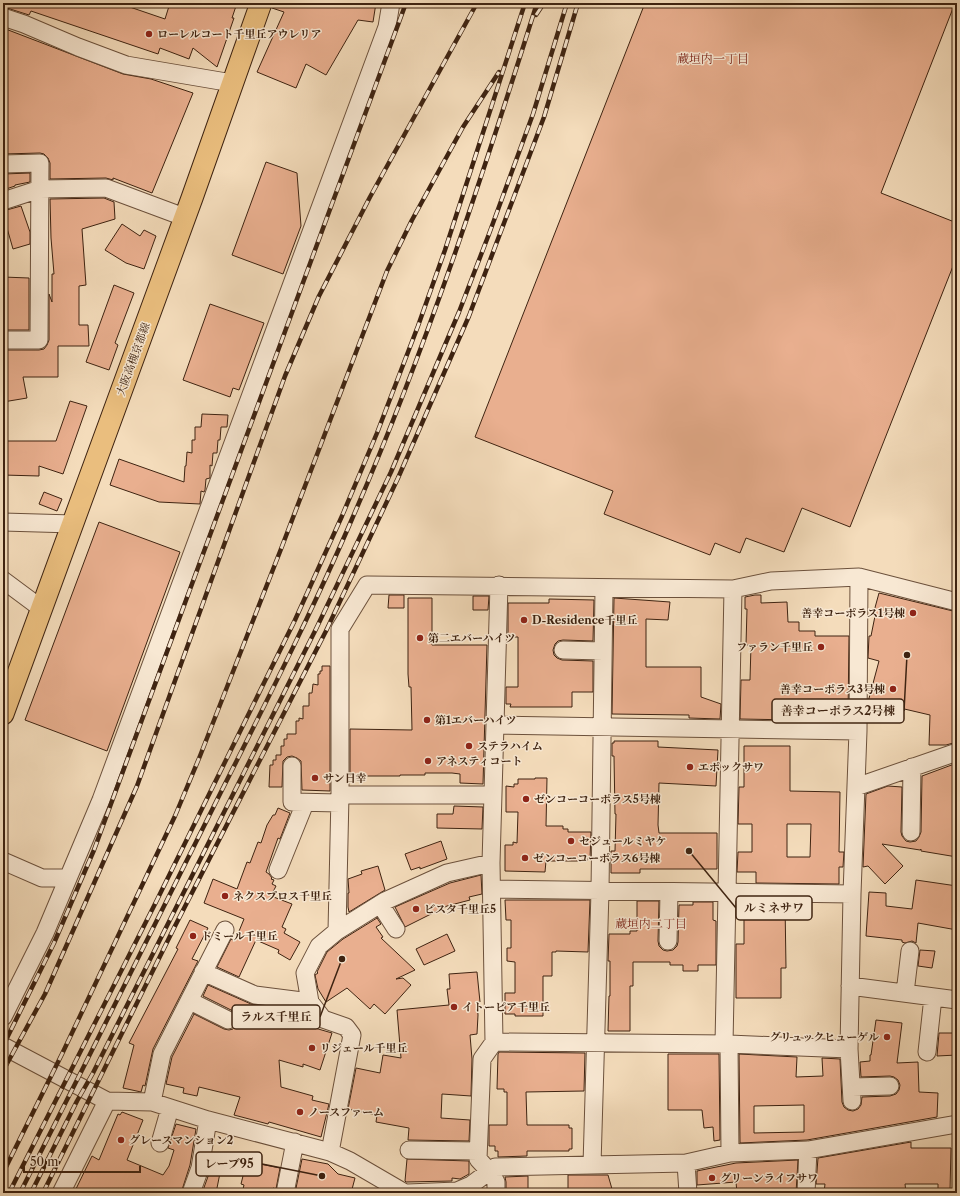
<svg xmlns="http://www.w3.org/2000/svg" width="960" height="1196" font-family="'Libre Caslon Text','Noto Serif JP',serif">
  <style>
    .building { fill: #e9af8f; stroke: #3e2311; fill-rule: evenodd }
    .lines { fill: none; stroke-linecap: round; stroke-linejoin: round }
    .minor-casing { stroke: #6c513c; stroke-width: 19 }
    .major-casing { stroke: #3e2311; stroke-width: 23 }
    .minor { stroke: #f8e8d3; stroke-width: 17 }
    .major { stroke: #eabe7e; stroke-width: 21 }
    .rail-casing { stroke: #3e2311; stroke-width: 4.5 }
    .rail { stroke: #f8e8d3; stroke-width: 3; stroke-dasharray: 9; stroke-linecap: butt }
    .poi-dot { fill: #8f2418; stroke: #f8e8d3; stroke-width: 1.5 }
    .labels { text-anchor: middle; stroke-width: 3; stroke-linejoin: round; paint-order: stroke }
    .poi-label { font-size: 11px; font-weight: bold; fill: #3e2311; stroke: #f8e8d3; text-anchor: start }
    .street-label { font-size: 11px; fill: #3e2311; stroke: #f8e8d3 }
    .neighbourhood-label { font-size: 12px; fill: #7a1f14; stroke: #f8e8d3 }
    .leader { fill: none; stroke: #3e2311; stroke-width: 1.5 }
    .callout-dot { fill: #3e2311; stroke: #f8e8d3; stroke-width: 1.5 }
    .callout { fill: #f8e8d3; stroke: #3e2311; stroke-width: 1.5 }
    .callout-label { font-size: 12px; text-anchor: middle; font-weight: bold; fill: #3e2311 }
  </style>
  <rect width="100%" height="100%" fill="#f4dcbb"/>
  <filter id="stains"><feTurbulence type="fractalNoise" baseFrequency=".005" numOctaves="4"/><feColorMatrix values="0 0 0 0 .2 0 0 0 0 .09 0 0 0 0 .02 0 0 0 .5 -.17"/></filter>
  <radialGradient id="worn" r=".72"><stop offset=".6" stop-color="#630" stop-opacity="0"/><stop offset="1" stop-color="#630" stop-opacity=".3"/></radialGradient>
  <!-- building -->
  <path class="building" d="M9,3H118L165,19L170,3H237L232,18H234L217,67L193,48L189,59L160,48L158,54L31,11L29,15L7,8Z
    M273,3H376L373,22L358,20L326,75L306,64L296,88L257,72L284,12L272,8Z
    M645,3H955L881,193L957,223V256L850,527L802,508L784,552L746,538L740,553L715,543L710,555L604,514L613,491L475,437Z
    M3,28L123,74L151,79L193,93L152,193L113,178V180L106,178L50,179V163L48,158L44,154L40,153L3,154Z
    M266,162L297,173L301,226L283,274L232,255Z
    M30,173V182L15,185V186L3,190V174Z
    M104,198L114,202L115,219L82,229L86,285L79,286V325H88L89,346H58V377H23L27,398L3,402V350H39L44,349L47,345L49,340V294L52,302V274H54L51,238L50,199Z
    M21,206L30,232V244L13,249L7,228L3,229V211Z
    M122,224L140,236L144,230L156,236L144,269L126,263L105,250Z
    M3,277L29,278V330H3Z
    M114,285L134,293L115,343L118,345L109,370L86,362Z
    M210,304L264,323L239,390L233,388L230,397L183,380Z
    M70,401L87,406L63,474L39,466V476L3,475V441H56Z
    M202,414L228,415L227,427H221L220,440H218L217,453H213L212,466L210,465V478L206,479L205,490L204,492L201,491L200,504L159,502L110,485L119,459L184,482L185,466H186L187,452L192,453V440H195V427H201Z
    M44,492L62,499L57,511L39,504Z
    M99,522L180,552L107,751L25,720Z
    M879,593L957,612V742L946,745H929L930,715L883,704L881,715L868,714V702L879,661L868,658L869,636H871L875,616L873,615Z
    M389,595H404V608H388Z
    M755,595H761V603L787,602L788,622H799V631H815V636H849L848,717H833V714L796,713V720L740,719L741,680H750L751,645H746L747,609H745V597Z
    M473,596H489L488,610H473Z
    M408,598H432V645H487L483,784L460,783V774L452,773H425V775H400V776H350V729L412,730L411,687H409L408,674Z
    M614,598L670,602L668,620L646,619V667H701V697L721,704L720,719L689,718V715L612,714Z
    M549,599L594,600L593,641L563,640L558,641L555,644L553,650L554,655L557,658L562,660L593,661V692H572V707H510L511,704H506V687H518V637H508V603H549Z
    M322,666H330V791L302,790L301,761L297,758L292,756L287,757L283,761L282,787H269L270,765H273V760H276V755H281V746H284V739H287V734H296V721H299V718L303,719V706H309V693H312L313,684L318,685V674H320V671H322Z
    M614,741H658V747L718,750L716,786L659,783L658,825L659,833H717V869H640V873H611V851H615L616,814H615L614,756H612V743H614Z
    M744,746H790V791L840,792L839,852H844L843,867H839V884L756,883V872H737L738,852H752V824H738L739,787H744ZM787,824H811L810,857H787Z
    M957,763V857L921,851V849L920,850L882,844L903,866L885,884L868,866L863,867L866,794L888,786L902,787L901,832L902,836L906,841L910,842L916,841L919,837L921,832L922,776Z
    M535,778H547L546,826H563V829H568V832H591L590,859H587V861H546L545,872L505,871V845H513V842L517,843L518,812H506V786L514,787V784H518V779H535Z
    M454,806L483,807L482,829L437,828V814H453Z
    M278,808L290,813L280,839L278,838L266,872L269,874L272,878L271,879L274,880L272,884L276,886L271,896L292,904L282,927L286,929L284,933L300,942L290,960L278,953L279,950L256,940L239,977L217,967L231,939L235,941L244,919L204,903L213,879L237,889L247,862L250,863L258,842L261,843L267,825L273,815H275Z
    M441,841L447,859L420,869V867L411,870L405,854Z
    M378,866L385,890L349,912L348,907V893H349L348,879L362,874L361,871Z
    M481,875L482,894L469,897L470,900L447,906L405,927L395,907L450,883Z
    M916,880L957,886V930L918,923L916,943L912,941L905,943L902,942V940L866,936L869,892L886,893V906L912,909Z
    M505,900H590L588,952L556,951V952H552V976H543V1016H515V1014H505V993H515V962L507,961V948H511V920H506Z
    M637,901H659L658,941L659,946L663,950L667,951L673,950L677,946L678,942L679,905H693V902H713V920L716,921V965H698V971H683V965H670V962H633V986H630V1031H608L609,996H610V961H608L609,934H630V931H637Z
    M744,903H785L786,968H781V998H736V944H744Z
    M377,918L381,924L376,927L383,937L381,938L415,970L396,979L403,978L411,985L385,1014L374,1004L370,1009L347,988L326,1002L318,989L315,975L318,973L317,972L327,952L343,939Z
    M190,920L208,928L192,959L198,961L153,1049L145,1086L143,1085L141,1092L123,1088L134,1045L129,1043L178,949L176,948Z
    M447,934L455,951L424,965L416,949Z
    M920,950L935,951L932,968L918,966Z
    M477,972L480,1002H477L478,1015L477,1034L470,1035L472,1059L471,1096L442,1094L441,1118L470,1120L469,1141L408,1140L409,1128L376,1122L377,1115L348,1109L356,1068L380,1073L383,1055L401,1058L397,1010L449,1005L447,989H450L449,974Z
    M208,985L251,1004L264,1006L261,1013L269,1007L304,1012L301,1024L332,1033L320,1070L303,1064V1067L279,1060L281,1087L313,1096L312,1100L329,1104L321,1137L269,1122L268,1124L234,1115L240,1097L199,1087L197,1096L183,1093L184,1088L166,1084L172,1057L194,1014L224,1029L229,1030L233,1029L237,1024L238,1019L237,1015L233,1011L203,996Z
    M876,1020L902,1023L897,1063L918,1062L919,1092L938,1093L937,1117L807,1140L740,1143L739,1054L797,1057L796,1077L823,1076L822,1058L840,1059L842,1102L844,1107L848,1110L853,1111L858,1109L861,1105L862,1097L890,1096L896,1094L899,1090L900,1085L898,1080L894,1077L890,1076L861,1077L860,1062L870,1061V1055H871ZM804,1105V1132L754,1133V1106Z
    M939,1033H957V1055L937,1056Z
    M499,1052L585,1053L584,1091L526,1092L527,1125H569V1128H572V1149H569V1151H527V1156L498,1157V1151H495V1146H489V1125H507V1092H504V1089H497L498,1054Z
    M668,1054H719L720,1140L714,1141L713,1127L704,1128L702,1110H668Z
    M122,1112L143,1120L127,1160L163,1175L169,1166L174,1150L168,1148L176,1124L196,1129L190,1165L181,1193H74L92,1156L99,1160L118,1114L120,1115Z
    M911,1142V1148H951L950,1190L938,1189V1184H905L906,1193H824L825,1184H816L818,1158Z
    M302,1159L328,1164L338,1174L355,1178L351,1193H295Z
    M407,1159L469,1161V1174L460,1179L452,1178V1181L406,1182L405,1181Z
    M798,1160L796,1193H737L736,1182L697,1185V1171L736,1163Z
    M250,1162L280,1168L276,1189L273,1188L272,1193H242L244,1185L241,1184L245,1168L249,1169Z
    M210,1171L220,1173L216,1193H202Z
    M568,1175H608L612,1189L568,1191Z
    M528,1176V1193H506V1182L505,1177Z"/>
  <g class="lines">
    <defs>
      <path id="minor" d="M3,17L24,24L78,47L126,65L232,83
        M3,164L40,163L39,340H3
        M3,201L40,189L106,188L184,217
        M3,522L73,524
        M3,580L42,609
        M563,650L603,651
        M495,725L858,731
        M292,766V802L340,803
        M856,787L957,752
        M340,795H493
        M911,832L912,767
        M3,861L42,878H68
        M278,870L305,803
        M492,889L852,894
        M380,904L396,929
        M337,931L385,901L447,873L491,863
        M668,941L669,892
        M203,972L255,995L310,1002
        M850,986L957,1000
        M905,993L910,951
        M190,1001L228,1020
        M3,1017L45,933L101,800L387,27L391,3
        M494,1042L729,1044L849,1049L852,894L858,731L859,577
        M724,1044L733,589
        M729,1044L730,1153
        M3,1046L107,1101L152,1102L208,1120L330,1152L350,1161L405,1193
        M849,1049L852,1101
        M927,1052L933,997
        M852,1087L890,1086
        M152,1102L162,1054L225,930
        M160,1143L170,1108
        M409,1150L478,1151
        M330,1152L352,1035L346,1027L323,1019L310,1002L305,973L319,946L337,931L340,795V629L367,585L733,589L771,581L859,577L957,602
        M686,1163L688,1193
        M592,1165L600,891L604,589
        M61,1193L107,1101
        M191,1193L200,1168L208,1120
        M285,1193L295,1142
        M408,1193L457,1191L471,1185L495,1167L686,1163L730,1153L808,1150L957,1124
        M496,1193V1182L489,1171L478,1159L482,1059L494,1042L491,863L499,585
        M806,1193L808,1150"/>
      <path id="major" d="M3,714L192,198L261,3"/>
    </defs>
    <!-- minor casing -->
    <use href="#minor" class="minor-casing"/>
    <!-- major casing -->
    <use href="#major" class="major-casing"/>
    <!-- minor -->
    <use href="#minor" class="minor"/>
    <!-- major -->
    <use href="#major" class="major"/>
    <defs>
      <path id="rail" d="M536,15L544,3
        M3,1046L54,943L94,850L406,3
        M3,1071L45,994L137,786L285,376L319,296L370,197L477,3
        M3,1173L62,1054L175,816L200,756L281,549L387,271L412,220L463,127L499,72
        M9,1193L156,902L295,620L342,516L377,433L418,326L445,250L525,3
        M20,1193C85,1065 149,936 213,808C261,712 310,617 352,519C425,352 482,178 537,3
        M31,1193L77,1101L93,1073L316,629L391,472L459,312L489,234L533,114L567,3
        M43,1193L175,926L326,631L398,478L469,316L544,117L578,3"/>
    </defs>
    <!-- rail casing -->
    <use href="#rail" class="rail-casing"/>
    <!-- rail -->
    <use href="#rail" class="rail"/>
  </g>
  <!-- markers -->
  <g class="poi-dot">
    <circle cx="149" cy="34" r="4"/>
    <circle cx="913" cy="613" r="4"/>
    <circle cx="524" cy="620" r="4"/>
    <circle cx="420" cy="638" r="4"/>
    <circle cx="821" cy="647" r="4"/>
    <circle cx="893" cy="689" r="4"/>
    <circle cx="427" cy="720" r="4"/>
    <circle cx="469" cy="746" r="4"/>
    <circle cx="428" cy="761" r="4"/>
    <circle cx="690" cy="767" r="4"/>
    <circle cx="315" cy="778" r="4"/>
    <circle cx="526" cy="799" r="4"/>
    <circle cx="571" cy="841" r="4"/>
    <circle cx="525" cy="858" r="4"/>
    <circle cx="225" cy="896" r="4"/>
    <circle cx="416" cy="909" r="4"/>
    <circle cx="193" cy="936" r="4"/>
    <circle cx="454" cy="1007" r="4"/>
    <circle cx="887" cy="1037" r="4"/>
    <circle cx="312" cy="1048" r="4"/>
    <circle cx="300" cy="1112" r="4"/>
    <circle cx="121" cy="1140" r="4"/>
    <circle cx="712" cy="1178" r="4"/>
  </g>
  <g class="labels">
    <!-- poi labels -->
    <g class="poi-label">
      <text x="157" y="38">ローレルコート千里丘アウレリア</text>
      <text x="905" y="617" text-anchor="end">善幸コーポラス1号棟</text>
      <text x="532" y="624">D-Residence千里丘</text>
      <text x="428" y="642">第二エバーハイツ</text>
      <text x="813" y="651" text-anchor="end">ファラン千里丘</text>
      <text x="885" y="693" text-anchor="end">善幸コーポラス3号棟</text>
      <text x="435" y="724">第1エバーハイツ</text>
      <text x="477" y="750">ステラハイム</text>
      <text x="436" y="765">アネスティコート</text>
      <text x="698" y="771">エポックサワ</text>
      <text x="323" y="782">サン日幸</text>
      <text x="534" y="803">ゼンコーコーポラス5号棟</text>
      <text x="579" y="845">セジュールミヤケ</text>
      <text x="533" y="862">ゼンコーコーポラス6号棟</text>
      <text x="233" y="900">ネクスプロス千里丘</text>
      <text x="424" y="913">ビスタ千里丘5</text>
      <text x="201" y="940">ドミール千里丘</text>
      <text x="462" y="1011">イトーピア千里丘</text>
      <text x="879" y="1041" text-anchor="end">グリュックヒューゲル</text>
      <text x="320" y="1052">リジェール千里丘</text>
      <text x="308" y="1116">ノースファーム</text>
      <text x="129" y="1144">グレースマンション2</text>
      <text x="720" y="1182">グリーンライフサワ</text>
    </g>
    <!-- street labels -->
    <g class="street-label">
      <text transform="translate(133 359) rotate(-70)" y="4">大阪高槻京都線</text>
    </g>
    <!-- neighbourhood labels -->
    <g class="neighbourhood-label">
      <text x="713" y="63">蔵垣内一丁目</text>
      <text x="651" y="928">蔵垣内二丁目</text>
    </g>
  </g>
  <!-- callouts -->
  <path class="leader" d="M907 655L904 711M689 851L736 908M342 959L320 1017M322 1176L262 1164"/>
  <g class="callout-dot">
    <circle cx="907" cy="655" r="4"/>
    <circle cx="689" cy="851" r="4"/>
    <circle cx="342" cy="959" r="4"/>
    <circle cx="322" cy="1176" r="4"/>
  </g>
  <g class="callout">
    <rect x="772" y="699" width="132" height="24" rx="4"/>
    <rect x="736" y="896" width="76" height="24" rx="4"/>
    <rect x="232" y="1005" width="88" height="24" rx="4"/>
    <rect x="196" y="1152" width="66" height="24" rx="4"/>
  </g>
  <g class="callout-label">
    <text x="838" y="715">善幸コーポラス2号棟</text>
    <text x="774" y="912">ルミネサワ</text>
    <text x="276" y="1021">ラルス千里丘</text>
    <text x="229" y="1168">レーブ95</text>
  </g>
  <!-- margin -->
  <rect width="960" height="1196" fill="none" stroke="#f4dcbb" stroke-width="16"/>
  <rect x="4" y="4" width="952" height="1188" fill="none" stroke="#3e2311" stroke-width="2"/>
  <rect x="8" y="8" width="944" height="1180" fill="none" stroke="#3e2311"/>
  <!-- scale -->
  <path d="M24 1166v6h116v-6" fill="none" stroke="#3e2311" stroke-width="2"/>
  <text x="30" y="1166" font-size="12" fill="#3e2311" stroke="#f8e8d3" stroke-width="3" paint-order="stroke">50 m</text>
  <rect width="100%" height="100%" filter="url(#stains)"/>
  <rect width="100%" height="100%" fill="url(#worn)"/>
</svg>
